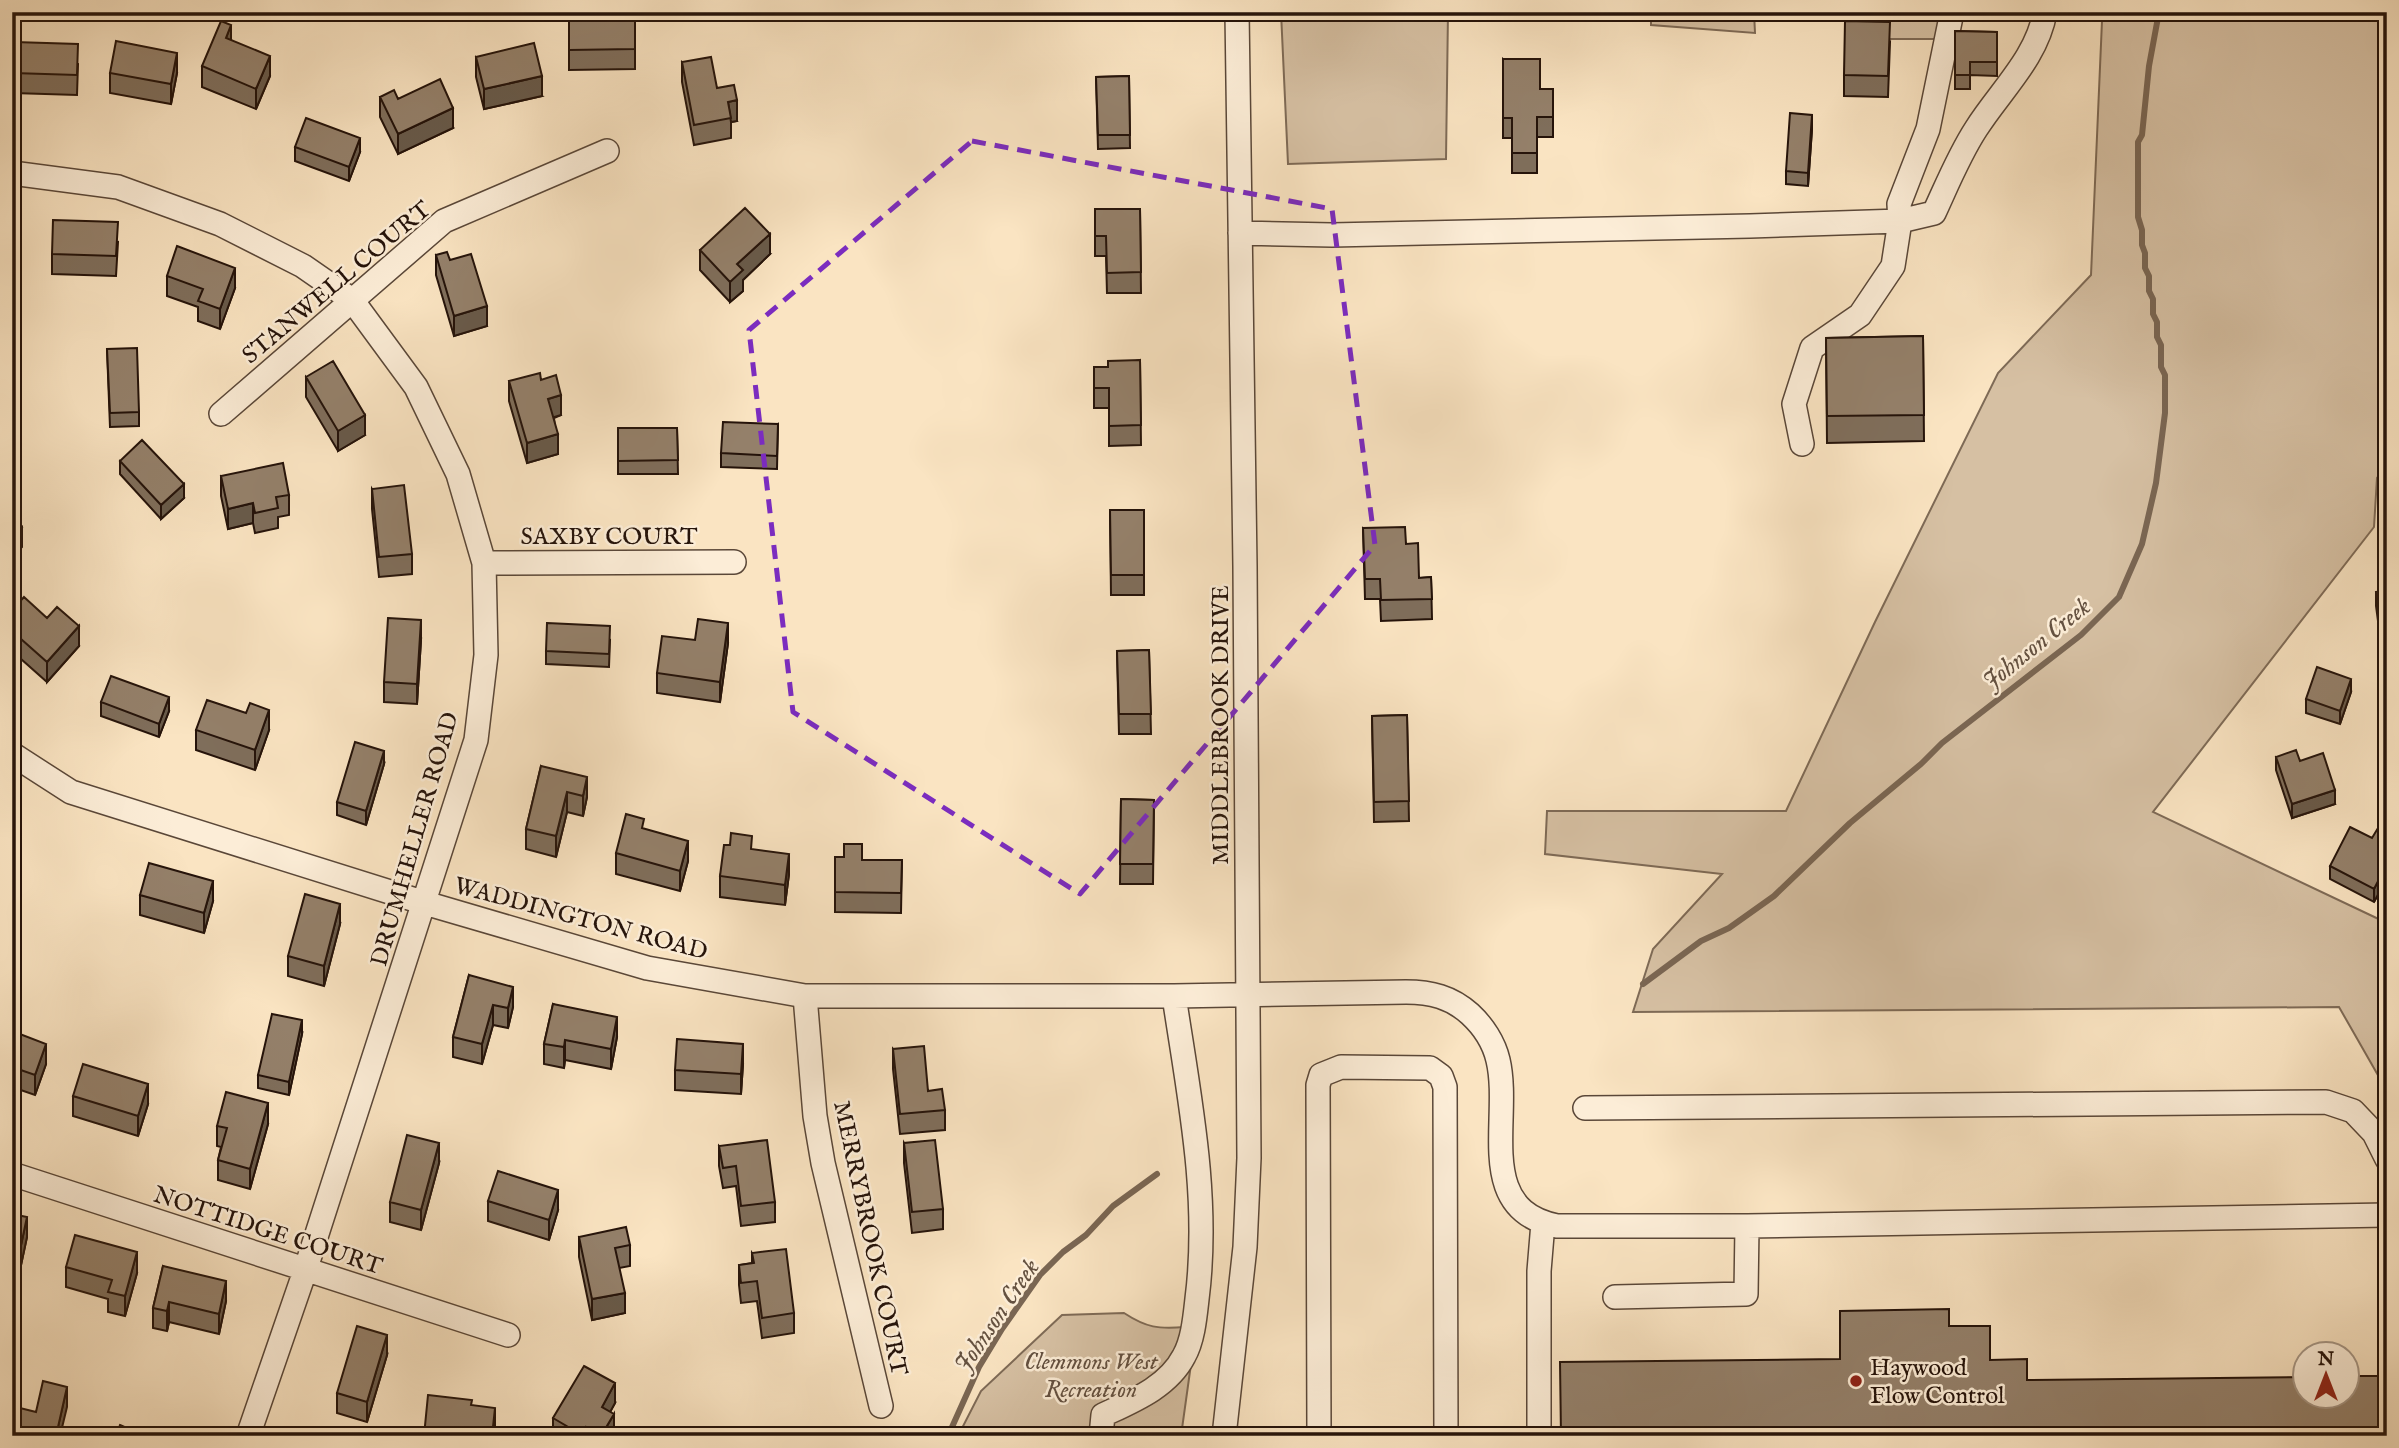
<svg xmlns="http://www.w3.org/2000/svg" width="2399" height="1448" font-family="'IM FELL English',serif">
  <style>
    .green { fill: #d6c0a3; stroke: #7e6a56; stroke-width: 2 }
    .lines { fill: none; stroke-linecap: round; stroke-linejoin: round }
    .stream { stroke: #7a6653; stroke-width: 6 }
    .minor-casing { stroke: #5a4738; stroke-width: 26 }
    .minor { stroke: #fcedd7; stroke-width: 23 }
    .wall { fill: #7f6e5b; stroke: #25130a; stroke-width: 2 }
    .shaded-wall { fill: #685a4a; stroke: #25130a; stroke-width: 2 }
    .building { fill: #94806a; stroke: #25130a; stroke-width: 2 }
    .marked { fill: none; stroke: #7b2cbf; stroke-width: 5; stroke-dasharray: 14 9; stroke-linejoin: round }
    .poi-dot { fill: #8f2418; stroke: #fcedd7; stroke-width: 2.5 }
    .labels { text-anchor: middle; stroke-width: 5; stroke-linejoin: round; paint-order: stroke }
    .street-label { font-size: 24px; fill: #25130a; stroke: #fcedd7 }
    .park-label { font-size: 24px; font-style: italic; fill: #635040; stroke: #fcedd7 }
    .poi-label { font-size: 24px; fill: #25130a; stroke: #fcedd7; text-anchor: start }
    .water-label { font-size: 26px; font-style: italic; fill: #645140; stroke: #fcedd7 }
  </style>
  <rect width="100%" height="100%" fill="#fae4c2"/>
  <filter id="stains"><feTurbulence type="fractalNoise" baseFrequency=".00286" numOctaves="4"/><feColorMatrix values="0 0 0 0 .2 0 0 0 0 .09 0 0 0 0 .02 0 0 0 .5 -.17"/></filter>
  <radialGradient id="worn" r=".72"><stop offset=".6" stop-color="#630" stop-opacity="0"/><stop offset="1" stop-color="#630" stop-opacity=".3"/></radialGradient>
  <!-- green -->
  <path class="green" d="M1281,12H1448L1446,159L1288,164Z
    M1651,12H1754L1755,33L1651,25Z
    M1871,12H1959L1958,39H1865L1859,22Z
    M2106,12H2387V466L2377,478L2374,527L2153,812L2387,923V1091L2339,1007L1633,1012L1653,949L1722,874L1545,854L1547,811H1786L1875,622L1998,373L2091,275L2102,21Z
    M1124,1313C1147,1328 1158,1329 1185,1327L1192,1357L1181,1436H958L981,1391L1062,1315Z"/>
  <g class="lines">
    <!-- stream -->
    <path class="stream" d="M1643,984L1701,941L1729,928L1774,896L1850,823L1921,764L1942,743L2081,635L2119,597L2142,544L2156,483L2165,413V375L2161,367V345L2157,337V322L2153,314V299L2149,291V276L2145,268V253L2142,245V230L2138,217V142L2142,135L2149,66L2159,12
      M948,1436L979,1367L1002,1329L1040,1275L1063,1252L1086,1235L1113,1206L1157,1174"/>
    <defs>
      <path id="minor" d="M12,173L118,187L220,224L303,266L352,300L416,387L458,474L484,563L486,655L476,740L306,1268L248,1436
        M1240,233L1332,235L1750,226L1900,221L1934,213C1947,185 1959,155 1976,129C2000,91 2037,58 2045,12
        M221,414L444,221L607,151
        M1802,444L1794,404L1812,348L1860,315L1893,266L1900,221L1899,204L1928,129L1952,12
        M484,563L734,562
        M12,754L71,792L425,903L647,968L805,996H1174L1406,992C1431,992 1451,997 1470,1014C1483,1026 1494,1043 1498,1060C1512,1119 1473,1209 1557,1226H1747L2387,1215
        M805,996L815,1116L823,1163L881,1406
        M1585,1108L2326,1102L2353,1111L2374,1133L2387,1159
        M12,1174L508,1335
        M1615,1297L1746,1294L1747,1226
        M1101,1436L1103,1415C1133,1401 1168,1387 1184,1356C1193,1340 1195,1317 1197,1299C1210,1197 1189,1096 1174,996
        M1224,1436L1245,1247L1249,1158L1245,566L1237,12
        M1319,1436L1318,1085L1321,1075L1341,1067L1430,1068L1441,1076L1445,1087L1446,1436
        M1539,1436V1271L1543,1223"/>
    </defs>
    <!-- minor casing -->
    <use href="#minor" class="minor-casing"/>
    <!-- minor -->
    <use href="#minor" class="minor"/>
  </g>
  <!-- wall -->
  <path class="wall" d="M1978,12H2009V21H1978Z
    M635,17V69L569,70V18Z
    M1955,31L1997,32V76L1970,75V89H1955Z
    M231,40L270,76L256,109L202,87V66Z
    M14,42L78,64L77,95L13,93Z
    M1890,42L1888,97L1844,96V75Z
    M476,57L542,96L484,109L476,77Z
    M1503,59L1540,89H1553V137H1537V173H1512V138H1503Z
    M682,62L717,88L737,121L731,122V138L694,145L682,82Z
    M110,73H177L171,104L110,93Z
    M1129,76L1130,148L1098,149L1096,77Z
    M380,97L398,99L453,128L398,154L380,117Z
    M1812,129L1808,186L1786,184V171Z
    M295,147L360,152L349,181L295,161Z
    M1095,209H1140L1141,293H1107L1106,256H1095Z
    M118,242L116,276L52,274V254Z
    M700,250L770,254L743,280V291L730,302L700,270Z
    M436,255L450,260L487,326L454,336L436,275Z
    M167,276L235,288L220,329L198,321V307L167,296Z
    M1923,336L1924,441L1827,443L1826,338Z
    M107,349L139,412V426L110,427Z
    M1140,360L1141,445L1109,446V408H1094V367H1108Z
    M306,377L365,435L338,451L306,397Z
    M541,380L561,415L554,418L558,454L527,463L509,401V381Z
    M778,424L777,469L721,467V453Z
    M618,428H677L678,474H618Z
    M120,461L184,498L161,519L120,474Z
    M221,476L289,495V515L278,517V528L255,533L253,523L228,529L221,496Z
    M372,489L412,554V574L379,577L372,509Z
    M1110,510H1144V595H1111Z
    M1363,528L1406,544L1419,578L1431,577L1432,619L1381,621L1380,599H1365Z
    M2387,590V666H2384L2376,606V592Z
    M12,610L79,646L47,682L12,651Z
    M421,640L417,704L384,702V682Z
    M610,640L609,667L546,664V651Z
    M695,640L728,643L720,702L657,693V673Z
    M1149,650L1151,734H1119L1117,651Z
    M2351,692L2340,724L2306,713V699Z
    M101,702L169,711L159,737L101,716Z
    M1407,715L1409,821L1374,822L1372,716Z
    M196,730H269L255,770L196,750Z
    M2276,757L2300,761L2335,804L2292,818L2276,770Z
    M384,764L366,825L337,815V802Z
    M541,766L587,797L583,816L567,812L556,857L526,849V829Z
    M1121,799L1154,800L1153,884H1120Z
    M644,829L688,861L680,891L616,874V853Z
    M2387,833V878L2374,902L2330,879V866Z
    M730,845L752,850L789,874L785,905L720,897V876Z
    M835,857L862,860H902L901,913L835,912Z
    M140,895L213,901L204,933L140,915Z
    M340,924L324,986L288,976V956Z
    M469,975L513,1007L508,1028L493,1025L482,1064L453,1057V1037Z
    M553,1004L617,1037L611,1069L565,1060L564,1068L544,1064V1044Z
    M12,1031L46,1064L35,1095L12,1087Z
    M302,1034L289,1095L258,1088V1075Z
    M893,1049L945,1110V1130L900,1134L893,1069Z
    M743,1064L741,1094L675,1090V1070Z
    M73,1096L148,1104L138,1136L73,1116Z
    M268,1124L250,1189L218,1180V1160L221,1147L217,1146V1126Z
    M904,1143L943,1209V1229L912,1233L904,1163Z
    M719,1146L775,1202V1222L741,1226L736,1186L723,1188L719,1166Z
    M439,1163L421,1230L390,1222V1202Z
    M488,1201L558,1210L549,1240L488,1221Z
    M12,1214L27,1237L17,1284L12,1283Z
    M579,1237L630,1245V1266L619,1268L625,1313L592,1320L579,1257Z
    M752,1253L794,1313V1333L762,1338L757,1301L741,1303L739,1285V1265L752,1263Z
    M163,1266L226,1301L219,1334L169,1322L167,1331L153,1328V1308Z
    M66,1267L137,1273L125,1316L108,1312V1299L66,1287Z
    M387,1355L367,1422L337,1413V1393Z
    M615,1403L610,1412L614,1434L613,1436H553V1418Z"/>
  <!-- shaded-wall -->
  <path class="shaded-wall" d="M231,25V45L226,38Z
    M177,53V73L171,104V84Z
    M270,56V76L256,109V89Z
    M542,76V96L484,109V89Z
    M737,100V121L731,122L728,102Z
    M453,108V128L398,154V134Z
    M1812,115V129L1808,186V173Z
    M360,138V152L349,181V167Z
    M770,234V254L743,280V291L730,302V282L737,264Z
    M235,268V288L220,329V309Z
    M487,306V326L454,336V316Z
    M561,395V415L548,419V399Z
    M365,415V435L338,451V431Z
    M558,434V454L527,463V443Z
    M184,484V498L161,519V505Z
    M253,503V523L228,529V509Z
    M22,527V547L12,556V535Z
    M421,620V640L417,704V684Z
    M728,623V643L720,702V682Z
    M79,626V646L47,682V662Z
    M2351,679V692L2340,724V711Z
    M169,697V711L159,737V724Z
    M269,710V730L255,770V750Z
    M384,751V764L366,825V811Z
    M587,777V797L583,816V796Z
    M2335,790V804L2292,818V804Z
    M567,792V812L556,857V836Z
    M15,804V824L12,830V810Z
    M688,841V861L680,891V871Z
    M789,854V874L785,905V885Z
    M2387,864V878L2374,902V889Z
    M213,881V901L204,933V913Z
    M340,904V924L324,986V966Z
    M513,987V1007L508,1028V1008Z
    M493,1005V1025L482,1064V1044Z
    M617,1017V1037L611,1069V1049Z
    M302,1020V1034L289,1095V1082Z
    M565,1040V1060L564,1068V1047Z
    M46,1044V1064L35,1095V1075Z
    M743,1044V1064L741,1094V1074Z
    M148,1084V1104L138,1136V1116Z
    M268,1103V1124L250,1189V1169Z
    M439,1143V1163L421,1230V1210Z
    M558,1190V1210L549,1240V1220Z
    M27,1217V1237L17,1284V1264Z
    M137,1252V1273L125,1316V1296Z
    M226,1281V1301L219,1334V1314Z
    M625,1293V1313L592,1320V1299Z
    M169,1302V1322L167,1331V1311Z
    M387,1335V1355L367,1422V1402Z
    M615,1383V1403L602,1427V1407Z
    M67,1387V1407L60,1436H56Z
    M495,1408V1428L494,1436H492Z
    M614,1414V1434L613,1436H601Z
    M586,1427V1436H582V1435Z"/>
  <!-- building -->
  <path class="building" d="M635,17V49L569,50V18Z
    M221,21L231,25L226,38L270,56L256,89L202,66Z
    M1845,21L1890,22L1888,76L1844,75Z
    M1955,31L1997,32V62H1970V75H1955Z
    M116,41L177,53L171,84L110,73Z
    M14,42L78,44L77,75L13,73Z
    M534,43L542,76L484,89L476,57Z
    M711,57L717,88L734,85L737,100L728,102L731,118L694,125L682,62Z
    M1503,59H1540V89H1553V117H1537V153H1512V118H1503Z
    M1129,76L1130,135H1098L1096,77Z
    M440,79L453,108L398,134L380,97L394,90L398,99Z
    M1790,113L1812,115L1808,173L1786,171Z
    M306,118L360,138L349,167L295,147Z
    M745,208L770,234L737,264L743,270L730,282L700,250Z
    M1095,209H1140L1141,272L1107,273L1106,236H1095Z
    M53,220L118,222L116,256L52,254Z
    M177,246L235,268L220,309L198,301L203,289L167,276Z
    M447,252L450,260L471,254L487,306L454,316L436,255Z
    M1923,336L1924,415L1827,416L1826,338Z
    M137,348L139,412L110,413L107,349Z
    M1140,360L1141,425L1109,426V388H1094V367H1108V361Z
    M333,361L365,415L338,431L306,377Z
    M540,373L541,380L556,375L561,395L548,399L558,434L527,443L509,381Z
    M723,422L778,424L777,456L721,453Z
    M618,428H677L678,460L618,461Z
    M142,440L184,484L161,505L120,461Z
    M283,463L289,495L276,497L278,508L255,513L253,503L228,509L221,476Z
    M404,485L412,554L379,557L372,489Z
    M1110,510H1144V575H1111Z
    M12,514L22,527L12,535Z
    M1405,527L1406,544L1418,543L1419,578L1431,577L1432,599L1381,600L1380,579H1365L1363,528Z
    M2387,590V652L2384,653L2376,592Z
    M24,597L47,618L57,607L79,626L47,662L12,631V610Z
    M388,618L421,620L417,684L384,682Z
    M698,619L728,623L720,682L657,673L662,636L695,640Z
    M547,623L610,626L609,654L546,651Z
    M1149,650L1151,714H1119L1117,651Z
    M2317,667L2351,679L2340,711L2306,699Z
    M111,676L169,697L159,724L101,702Z
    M207,700L246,713L250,703L269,710L255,750L196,730Z
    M1407,715L1409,801L1374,802L1372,716Z
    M355,742L384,751L366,811L337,802Z
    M2296,750L2300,761L2323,753L2335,790L2292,804L2276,757Z
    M541,766L587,777L583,796L567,792L556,836L526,829Z
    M1121,799L1154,800L1153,864H1120Z
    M626,814L644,819L642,828L688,841L680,871L616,853Z
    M2350,827L2372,838L2378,828L2387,833V864L2374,889L2330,866Z
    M731,833L752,836L751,849L789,854L785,885L720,876L724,845H730Z
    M844,844H862V860H902L901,893L835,892V857H844Z
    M149,863L213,881L204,913L140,895Z
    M305,894L340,904L324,966L288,956Z
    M469,975L513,987L508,1008L493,1005L482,1044L453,1037Z
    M553,1004L617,1017L611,1049L565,1040L564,1047L544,1044Z
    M272,1014L302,1020L289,1082L258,1075Z
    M12,1031L46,1044L35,1075L12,1067Z
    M677,1039L743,1044L741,1074L675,1070Z
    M924,1046L928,1091L942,1089L945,1110L900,1114L893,1049Z
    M83,1064L148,1084L138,1116L73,1096Z
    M226,1092L268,1103L250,1169L218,1160L227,1128L217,1126Z
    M407,1135L439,1143L421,1210L390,1202Z
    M767,1140L775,1202L741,1206L736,1166L723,1168L719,1146Z
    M935,1140L943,1209L912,1212L904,1143Z
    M498,1171L558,1190L549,1220L488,1201Z
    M12,1214L27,1217L17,1264L12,1263Z
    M626,1227L630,1245L615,1248L625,1293L592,1299L579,1237Z
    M75,1235L137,1252L125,1296L108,1292L112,1280L66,1267Z
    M786,1249L794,1313L762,1318L757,1281L741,1283L739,1265L754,1263L752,1253Z
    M163,1266L226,1281L219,1314L169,1302L167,1311L153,1308Z
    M1949,1309V1326H1990V1360L2027,1359V1380L2305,1377V1396H2347V1376H2387V1436H1561L1560,1362L1840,1359V1311Z
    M357,1326L387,1335L367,1402L337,1393Z
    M584,1366L615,1383L602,1407L614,1414L601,1436L586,1427L582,1435L553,1418Z
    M43,1381L67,1387L56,1436H12V1406L36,1412Z
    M428,1395L472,1400L471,1405L495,1408L492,1436L452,1435L451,1436H424Z
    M120,1425L136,1432L135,1436H116Z"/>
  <!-- marked area -->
  <path class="marked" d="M972,141L1332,209L1375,545L1080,894L793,712L749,330Z"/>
  <!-- markers -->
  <circle class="poi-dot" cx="1856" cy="1381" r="7"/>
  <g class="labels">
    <!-- street labels -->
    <g class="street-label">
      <text transform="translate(336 282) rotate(-40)" y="8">STANWELL COURT</text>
      <text x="609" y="544">SAXBY COURT</text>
      <text transform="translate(1220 725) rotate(-90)" y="8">MIDDLEBROOK DRIVE</text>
      <text transform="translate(414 839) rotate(-74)" y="8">DRUMHELLER ROAD</text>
      <text transform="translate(581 918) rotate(15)" y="8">WADDINGTON ROAD</text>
      <text transform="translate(268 1230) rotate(18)" y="8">NOTTIDGE COURT</text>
      <text transform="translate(871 1238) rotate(78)" y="8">MERRYBROOK COURT</text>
    </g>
    <!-- park labels -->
    <g class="park-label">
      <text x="1091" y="1369">Clemmons West<tspan x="1091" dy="28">Recreation</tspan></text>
    </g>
    <!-- poi labels -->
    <g class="poi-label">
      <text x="1870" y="1375">Haywood<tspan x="1870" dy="28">Flow Control</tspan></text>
    </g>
    <!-- water labels -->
    <g class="water-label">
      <text transform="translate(2036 643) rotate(-39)" y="9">Johnson Creek</text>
      <text transform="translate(996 1315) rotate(-56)" y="9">Johnson Creek</text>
    </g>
  </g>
  <!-- margin -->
  <rect width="2399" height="1448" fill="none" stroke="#fae4c2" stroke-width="42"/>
  <rect x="14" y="14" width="2371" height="1420" fill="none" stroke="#25130a" stroke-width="3.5"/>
  <rect x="21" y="21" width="2357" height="1406" fill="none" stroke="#25130a" stroke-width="2"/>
  <!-- north arrow -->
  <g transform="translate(2326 1375)"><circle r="33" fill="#fcedd7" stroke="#a69685" stroke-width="2"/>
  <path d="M0-5L12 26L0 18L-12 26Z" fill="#8f2418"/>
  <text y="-10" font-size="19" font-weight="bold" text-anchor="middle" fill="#25130a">N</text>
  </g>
  <rect width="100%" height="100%" filter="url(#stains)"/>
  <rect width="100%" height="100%" fill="url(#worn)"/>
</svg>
